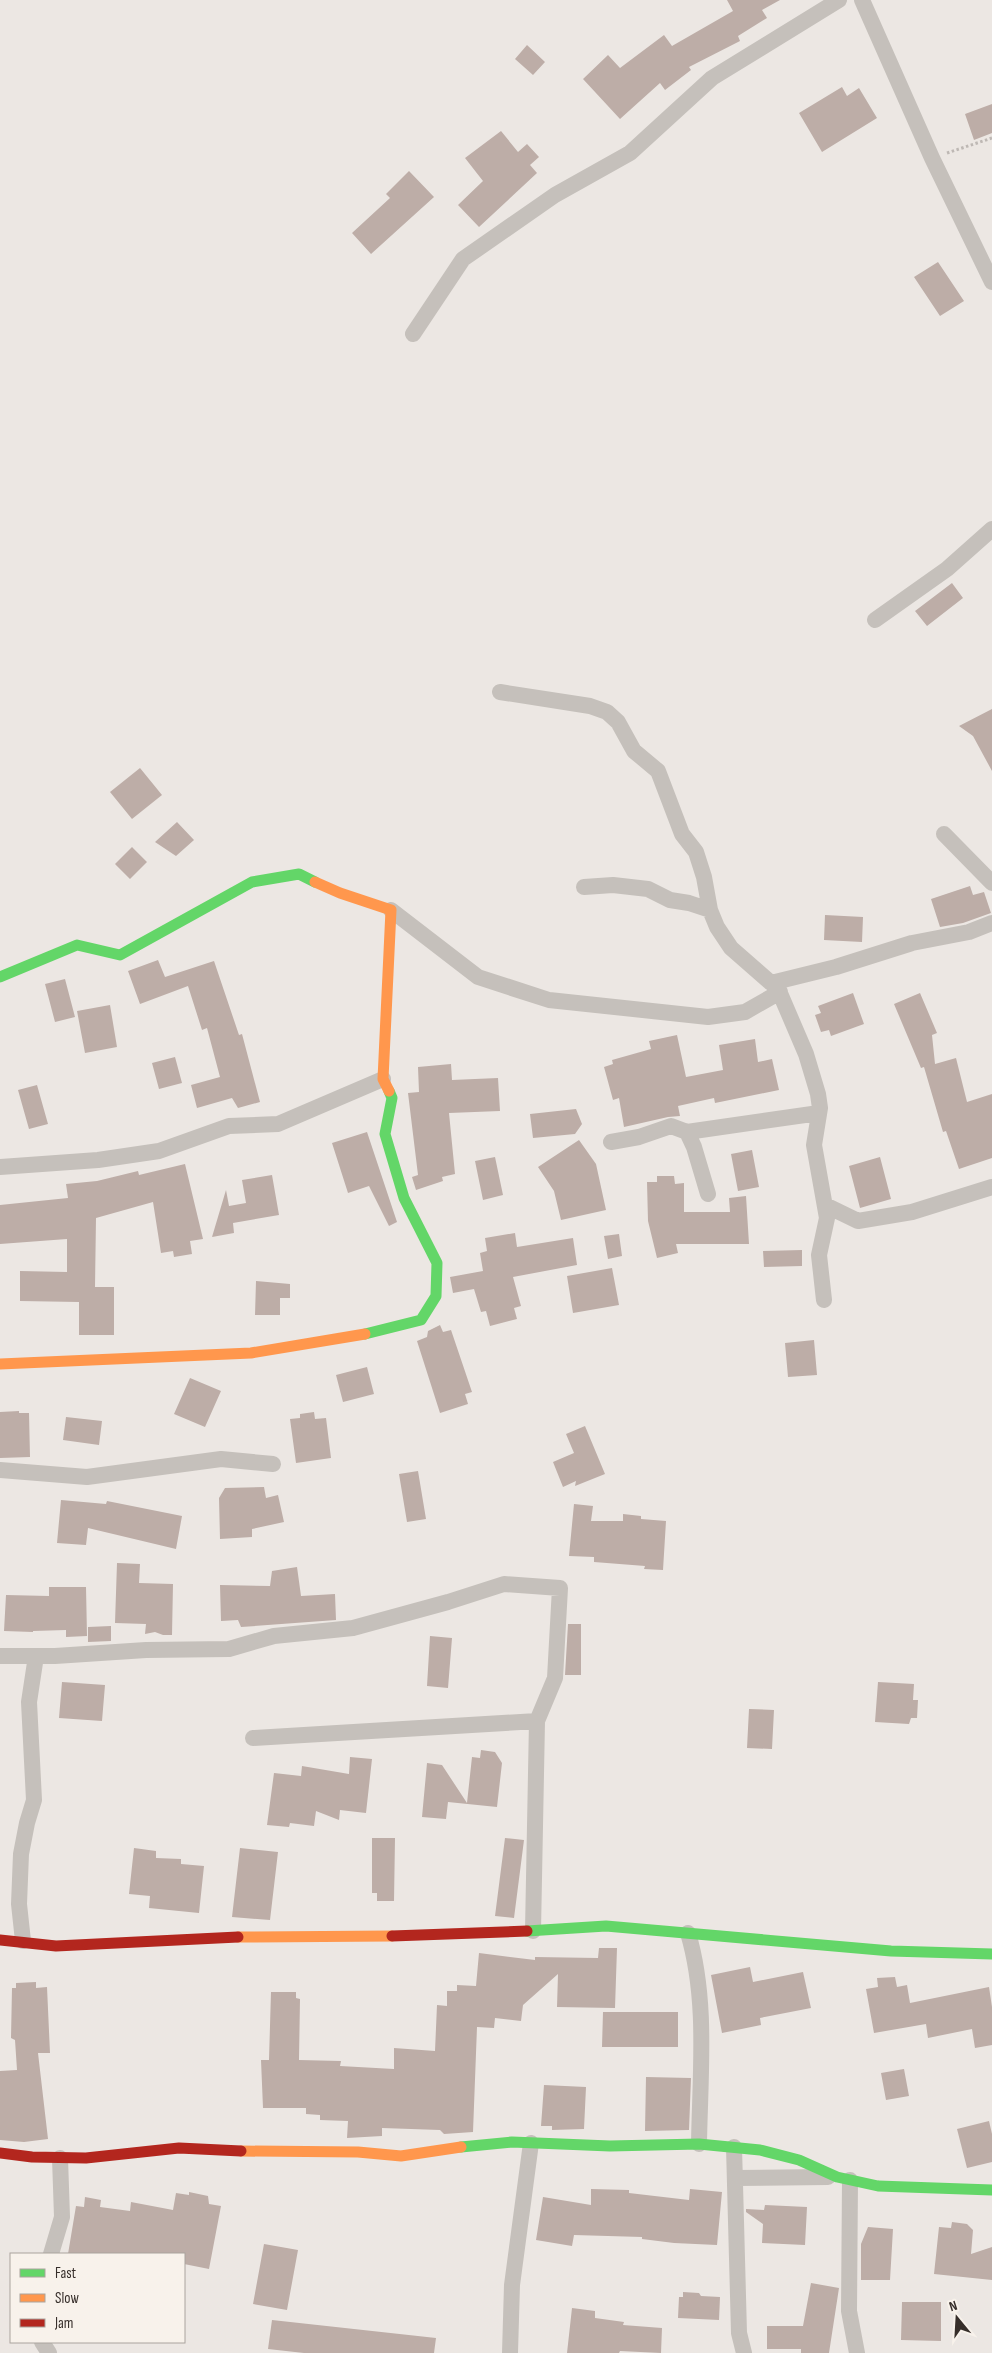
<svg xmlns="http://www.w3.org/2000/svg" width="992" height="2353" font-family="'Sofia Sans Condensed',sans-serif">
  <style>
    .building { fill: #bdada7 }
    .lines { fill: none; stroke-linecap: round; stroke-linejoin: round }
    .path { stroke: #beb8b4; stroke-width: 3; stroke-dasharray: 2.5 2.5; stroke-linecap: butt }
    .street { stroke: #c5c0bb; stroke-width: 16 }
    .fast { stroke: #63d668; stroke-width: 11 }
    .slow { stroke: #ff974d; stroke-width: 11 }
    .jam { stroke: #b3261e; stroke-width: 11 }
  </style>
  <rect width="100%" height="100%" fill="#ece7e3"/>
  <!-- building -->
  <path class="building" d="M727,0H780L762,10L767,18L738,36L740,41L689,67L691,70L665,90L660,83L620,119L583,79L608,55L620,68L664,35L672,46L733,11Z
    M527,45L545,62L533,75L515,59Z
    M842,87L847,96L859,88L877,118L822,152L799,113Z
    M992,104V133L974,140L965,114Z
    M501,131L518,152L527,144L539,157L530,165L537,173L479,227L458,205L483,181L465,158Z
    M409,171L434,197L371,254L352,233L390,198L386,194Z
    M938,262L964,301L940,316L914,277Z
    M952,583L963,598L927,626L915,611Z
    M992,709V771L973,736L959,726Z
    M140,768L162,795L132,819L110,792Z
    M177,822L194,840L176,856L155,842Z
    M132,847L147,862L130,879L115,864Z
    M970,886L973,895L984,892L991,913L963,923L940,927L931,899Z
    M825,915L863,917L862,942L824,940Z
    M158,960L165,977L214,961L239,1035L242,1034L260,1102L238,1108L232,1098L197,1108L191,1085L220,1077L207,1028L202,1030L188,986L140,1004L128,971Z
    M65,979L75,1017L55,1022L45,984Z
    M853,993L864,1024L831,1036L829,1030L821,1032L815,1015L821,1013L818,1006Z
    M920,993L937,1033L932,1035L935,1064L956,1058L967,1102L992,1094V1158L959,1169L946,1131L943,1132L924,1067L921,1068L894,1004Z
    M110,1005L117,1047L85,1053L77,1011Z
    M677,1035L686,1077L723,1070L719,1045L755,1039L758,1062L772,1059L779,1090L715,1103L714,1098L678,1106L680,1116L668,1117L624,1127L619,1098L613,1100L604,1067L613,1064L612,1060L651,1049L649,1041Z
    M175,1057L182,1083L159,1089L152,1063Z
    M451,1064L452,1080L498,1078L500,1111L449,1113L455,1174L442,1177L443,1181L416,1190L412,1177L418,1175L408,1093L419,1092L418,1067Z
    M37,1085L48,1124L29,1129L18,1090Z
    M576,1109L582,1124L575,1134L533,1138L530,1114Z
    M367,1132L397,1222L389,1226L369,1186L348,1193L332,1143Z
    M579,1140L596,1164L606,1210L561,1220L554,1191L538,1167Z
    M752,1150L759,1187L738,1191L731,1154Z
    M495,1157L503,1195L483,1200L475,1161Z
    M880,1157L891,1199L860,1208L849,1166Z
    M185,1164L203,1239L190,1241L192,1254L174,1257L173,1251L161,1253L153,1202L96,1218L95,1287H114V1335H79V1302L20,1301V1271L67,1272V1239L0,1244V1205L68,1198L66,1184L97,1181L138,1171L139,1175Z
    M272,1175L279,1215L233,1223L234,1233L212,1237L226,1190L229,1206L246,1203L242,1180Z
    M657,1176H674L675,1184L684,1183V1212H730L729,1198L746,1196L749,1244H676L678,1253L657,1258L648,1221L647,1182H657Z
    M515,1233L517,1247L573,1238L577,1265L513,1277L521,1306L514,1308L517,1319L490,1326L486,1311L481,1312L474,1289L453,1293L450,1277L483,1271L480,1253L487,1251L485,1238Z
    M619,1234L622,1256L608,1259L604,1236Z
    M802,1250V1266L764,1267L763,1251Z
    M612,1268L619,1305L573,1313L567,1276Z
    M256,1281L290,1284V1298H280V1315H255Z
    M440,1325L443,1332L451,1330L472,1392L465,1394L468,1404L440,1413L417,1341L427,1337L428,1331Z
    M814,1340L817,1375L788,1377L785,1343Z
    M367,1367L374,1394L343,1402L336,1375Z
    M190,1378L221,1391L205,1427L174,1414Z
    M19,1411V1413H29L30,1457L0,1458V1412Z
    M314,1412L315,1419L326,1418L331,1458L296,1463L290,1419L300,1418V1414Z
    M66,1417L102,1421L99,1445L63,1440Z
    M585,1426L605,1474L575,1486L576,1481L563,1487L553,1462L574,1453L566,1434Z
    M418,1471L426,1519L407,1522L399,1474Z
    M264,1487L266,1498L278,1495L284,1522L252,1529V1537L220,1539L219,1498L225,1488Z
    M61,1500L106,1504L107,1501L182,1516L176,1549L88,1528L86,1545L57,1543Z
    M574,1504L593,1506L591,1521H623V1514L641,1516V1519L666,1521L663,1570L644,1569L645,1566L594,1562V1557L569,1556Z
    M117,1563L140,1564L139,1583L173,1584L172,1635H163L155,1632L145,1634L146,1624L115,1623Z
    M297,1567L301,1596L335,1594L336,1620L241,1627L238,1620L221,1621L220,1585L270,1586L272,1571Z
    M49,1587H86L87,1636L66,1637V1630L33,1631V1632L4,1631L6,1595L49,1596Z
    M568,1624H581V1675H565Z
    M111,1626V1641L88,1642V1627Z
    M430,1636L452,1638L448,1688L427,1686Z
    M62,1682L105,1685L102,1721L59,1718Z
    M878,1682L914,1684L913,1700H918L917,1718H911L909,1724L875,1722Z
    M749,1709L774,1710L772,1749L747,1748Z
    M481,1750L495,1752L502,1763L497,1807L448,1802L446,1819L422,1817L427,1763L442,1765L467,1803L472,1757L480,1758Z
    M350,1757L372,1759L366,1813L340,1810L339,1820L316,1811L314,1826L290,1823L289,1827L267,1825L274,1773L301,1776L302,1766L349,1774Z
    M372,1838H395L394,1901H377V1893H372Z
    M505,1838L524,1840L514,1918L495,1916Z
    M134,1848L156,1851V1858L181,1859V1864L204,1866L199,1913L149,1908L150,1896L129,1894Z
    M240,1848L278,1852L270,1920L232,1917Z
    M599,1948H617L615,2008L557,2007L558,1974L523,2005L521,2021L495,2018L494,2028L477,2027L473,2132L444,2134L440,2130L382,2128V2136L347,2138L348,2121L320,2120V2115L306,2114V2108H263L261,2060H269L271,1992H296V1998L300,1999L299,2060L341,2061L340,2066L394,2069V2048L435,2051L437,2005L447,2006V1991H457V1985L476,1986L479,1953L535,1960V1957L598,1958Z
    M750,1967L753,1982L803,1972L811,2008L760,2018L761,2025L722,2033L711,1975Z
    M895,1977L897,1987L907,1985L910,2003L989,1987L992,2007V2045L975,2048L972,2029L928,2038L926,2024L874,2033L866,1989L878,1987L877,1978Z
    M36,1982V1988L47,1987L50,2053H38L48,2139L24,2142L0,2140V2071L17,2070L15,2040L11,2038L12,1988H16V1983Z
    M603,2012H678V2047H602Z
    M904,2069L909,2096L886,2100L881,2073Z
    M646,2077L691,2078L689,2130L645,2131Z
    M544,2085L586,2087L584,2129L552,2130V2126H541Z
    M989,2121L992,2134V2162L967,2168L957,2129Z
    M591,2189L629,2190V2193L689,2200L690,2189L722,2192L717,2245L674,2243L642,2239V2237L574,2235L572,2246L536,2240L543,2197L591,2205Z
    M189,2192L208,2196L209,2204L221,2206L209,2269L184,2264V2254H68L76,2206L84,2207L85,2197L101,2200L100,2207L130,2211L131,2202L173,2210L176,2193L189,2195Z
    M765,2205L807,2207L805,2245L762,2243L763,2224L746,2212V2209L764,2210Z
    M952,2222L967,2224L973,2230L971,2254L992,2247V2280L934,2274L939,2227L951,2228Z
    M868,2227L893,2229L890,2280H861V2244Z
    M264,2244L298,2250L287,2310L253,2304Z
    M811,2283L839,2288L829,2353H801V2349H767V2326H803Z
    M683,2292L699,2293L701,2296L720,2297L719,2320L678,2318L679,2297H683Z
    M902,2302H941V2341L901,2340Z
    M572,2308L595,2311V2318L624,2322L623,2325L662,2328L661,2353L620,2351L619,2353H567Z
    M272,2320L436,2338L434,2353H304L268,2349Z"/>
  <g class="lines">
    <!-- path -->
    <path class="path" d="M947,153L992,138"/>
    <!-- street -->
    <path class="street" d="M862,0L932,158L992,282
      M413,334L463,259L555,195L630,153L712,78L839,0
      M875,620L947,569L992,529
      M500,692L590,706L607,712L618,722L634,751L658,771L682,834L696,852L704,877L710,910L717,927L731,948L771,983L836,967L912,943L969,932L992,923
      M944,834L992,883
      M584,887L613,885L648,889L670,900L689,903L710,910
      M391,910L478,977L549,1000L708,1017L745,1012L780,992
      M776,984L806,1054L818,1094L820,1108L814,1145L827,1218L819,1255L824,1300
      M687,1132L819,1113
      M611,1142L639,1137L671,1126L687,1132L694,1147L708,1194
      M0,1167L98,1160L159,1151L229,1126L278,1124L383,1079
      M825,1205L858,1221L912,1212L992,1187
      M0,1470L87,1477L221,1459L273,1464
      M0,1656H55L146,1650L229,1649L274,1636L353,1628L448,1602L504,1584L560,1588L555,1678L537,1721
      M253,1738L537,1721L533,1931
      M688,1933C708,2000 700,2074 699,2144
      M23,1941L19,1904L21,1854L27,1823L34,1800L29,1702L36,1656
      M734,2147L739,2333L744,2353
      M736,2178L828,2177
      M850,2180L849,2311L857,2353
      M51,2254L62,2217L60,2158
      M42,2342L49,2353
      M510,2353L512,2285L531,2143"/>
    <!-- fast -->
    <path class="fast" d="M0,977L77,945L120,955L252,882L299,874L315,882
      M365,1334L421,1320L436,1296L437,1263L404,1198L385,1134L392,1098L389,1091
      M527,1931L606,1926L891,1951L992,1954
      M461,2147L512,2142L610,2146L699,2144L760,2150L799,2160L837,2177L878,2186L992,2190"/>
    <!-- slow -->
    <path class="slow" d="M315,882L340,893L391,910L383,1079L389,1091
      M0,1364L251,1353L365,1334
      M238,1937L392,1936
      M241,2151L358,2152L401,2156L461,2147"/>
    <!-- jam -->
    <path class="jam" d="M392,1936L527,1931
      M0,1940L56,1946L238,1937
      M0,2153L32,2157L86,2158L179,2148L241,2151"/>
  </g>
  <!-- legend -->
  <rect x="10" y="2253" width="175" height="90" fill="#f8f2eb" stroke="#aaa49e"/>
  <rect x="20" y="2269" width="25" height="8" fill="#63d668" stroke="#aaa49e"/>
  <text x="55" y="2278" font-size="15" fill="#362e2a">Fast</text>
  <rect x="20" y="2294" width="25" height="8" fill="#ff974d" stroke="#aaa49e"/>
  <text x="55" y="2303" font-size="15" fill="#362e2a">Slow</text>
  <rect x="20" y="2319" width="25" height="8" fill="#b3261e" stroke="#aaa49e"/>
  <text x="55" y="2328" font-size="15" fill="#362e2a">Jam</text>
  <!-- north arrow -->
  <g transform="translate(957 2318) rotate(342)" stroke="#f8f2eb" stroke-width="4" paint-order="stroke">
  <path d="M0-4L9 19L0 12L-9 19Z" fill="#362e2a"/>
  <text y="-8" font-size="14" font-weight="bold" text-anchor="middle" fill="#362e2a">N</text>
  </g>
</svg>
